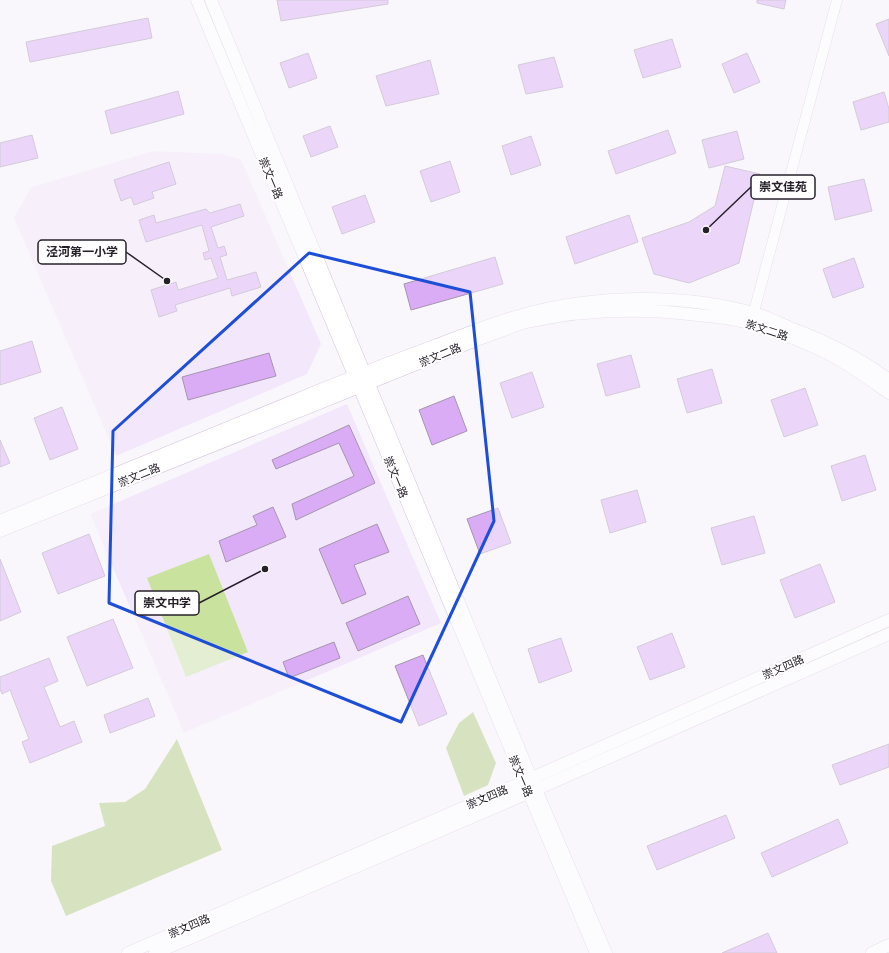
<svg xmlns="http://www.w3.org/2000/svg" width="889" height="953" font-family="'Alegreya Sans','Noto Sans SC',sans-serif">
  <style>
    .built { fill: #f3e7fb }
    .green { fill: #c9e39f }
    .forest { fill: #adcb79 }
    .building { fill: #daacf6; stroke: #a495ad }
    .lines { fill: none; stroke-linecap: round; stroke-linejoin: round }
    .minor-casing { stroke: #d1c2dc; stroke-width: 11 }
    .tertiary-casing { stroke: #d1c2dc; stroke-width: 13 }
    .minor { stroke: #fff; stroke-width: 10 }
    .tertiary { stroke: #fff; stroke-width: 12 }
    .marked { fill: none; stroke: #1d4ed8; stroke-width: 3; stroke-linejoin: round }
    .labels { text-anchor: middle; stroke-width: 4; stroke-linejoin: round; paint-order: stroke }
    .street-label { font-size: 11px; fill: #26202a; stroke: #fff }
    .leader { fill: none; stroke: #26202a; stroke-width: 1.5 }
    .callout-dot { fill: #26202a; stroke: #fff; stroke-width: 1.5 }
    .callout { fill: #fff; stroke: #26202a; stroke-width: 1.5 }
    .callout-label { font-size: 12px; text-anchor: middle; font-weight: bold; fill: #26202a }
  </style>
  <rect width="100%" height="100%" fill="#faf7fc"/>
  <!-- built -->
  <path class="built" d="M153,151L222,154L241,159L321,344L307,374L116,456L14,218L31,187Z
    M347,404L441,623L184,733L90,514Z"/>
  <!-- green -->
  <path class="green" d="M209,554L248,652L186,677L147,578Z"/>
  <!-- forest -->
  <path class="forest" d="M473,712L496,763L488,785L464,796L446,748L459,723Z
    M177,739L222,850L66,916L51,881L52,846L105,826L99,803L125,802L145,789Z"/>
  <!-- building -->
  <path class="building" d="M277,0H388V4L281,21Z
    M757,0H786L784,9L757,3Z
    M148,18L152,38L30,62L26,42Z
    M889,19V56L876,24Z
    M672,39L681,67L643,78L634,50Z
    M308,53L317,78L289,88L280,63Z
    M747,53L760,82L734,93L722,64Z
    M554,57L563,87L526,94L518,65Z
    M430,60L439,94L386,106L376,76Z
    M178,91L184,114L111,134L105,111Z
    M884,92L889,109V122L861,130L853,102Z
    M330,126L338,147L311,157L303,136Z
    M668,130L676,153L616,174L608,151Z
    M737,131L744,159L709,168L702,140Z
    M32,135L38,158L0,167V143Z
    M531,136L541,165L511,175L502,146Z
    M450,161L460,192L431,202L420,171Z
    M169,162L176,184L152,192L154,198L134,205L131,197L121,201L114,180Z
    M725,166L760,174L739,263L689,283L654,274L642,238L689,222L715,206Z
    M864,179L872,211L835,220L828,187Z
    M365,195L375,222L342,234L332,207Z
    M240,204L244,216L211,227L218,248L224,246L227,255L220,257L227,280L256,272L261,287L232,296L230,288L175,305L177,311L159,317L151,290L176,282L178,290L218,278L211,258L205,260L203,253L209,251L202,225L146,242L139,220L154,215L156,223L206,209L210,213Z
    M629,215L638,242L575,264L566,237Z
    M495,257L503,284L411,310L404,284Z
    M854,258L864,287L833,298L823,269Z
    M32,341L41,372L0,385V351Z
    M269,353L276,376L188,400L182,377Z
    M631,355L640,387L606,396L597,364Z
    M712,369L722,403L687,413L677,379Z
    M532,372L544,407L512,418L500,383Z
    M805,388L818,425L784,437L771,400Z
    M454,396L467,431L432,445L419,410Z
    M62,407L78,449L50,460L34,418Z
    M349,425L375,483L296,520L292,504L354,476L339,443L276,469L272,460Z
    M0,440L10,463L0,467Z
    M865,455L876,490L842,501L831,466Z
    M637,490L646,522L610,533L601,500Z
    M273,507L286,537L226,562L219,541L257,525L253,516Z
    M498,508L511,543L480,554L467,519Z
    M754,516L765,553L722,565L711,528Z
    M377,524L389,552L354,565L366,594L342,604L319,549Z
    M89,534L105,576L58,594L42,553Z
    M0,559L21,612L0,621Z
    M820,564L835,602L795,618L780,580Z
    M408,596L420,624L358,651L346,623Z
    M113,619L133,668L87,686L67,637Z
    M672,633L685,667L650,680L637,647Z
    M561,638L572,671L539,683L528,649Z
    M334,642L340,658L289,678L283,662Z
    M423,655L447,714L419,726L395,666Z
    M49,658L58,681L44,687L60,727L74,721L82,742L30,763L22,742L29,739L10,690L2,694L0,689V677Z
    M148,698L155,716L110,733L104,715Z
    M889,744V767L840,785L832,765Z
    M726,815L735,838L657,870L647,846Z
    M838,819L848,843L772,877L761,853Z
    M768,933L777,953H722Z"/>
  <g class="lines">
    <defs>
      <path id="minor" d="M752,319L837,0"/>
      <path id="tertiary" d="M197,0L596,953
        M211,0L531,778L606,953
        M0,521C97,481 194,442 291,402C339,382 388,363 437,345C465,334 493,323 522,315C593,295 682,293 753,313C765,316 777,322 788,327C823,340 859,357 889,380
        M0,531L479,339C495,334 511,326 527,322C584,309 641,308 698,315C716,317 735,318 752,324C777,331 802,341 825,352C848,363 869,379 889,393
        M128,953L523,782L889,620
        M155,953L528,793L889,634
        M872,953L889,945"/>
    </defs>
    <!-- minor casing -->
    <use href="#minor" class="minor-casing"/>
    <!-- tertiary casing -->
    <use href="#tertiary" class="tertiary-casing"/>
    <!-- minor -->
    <use href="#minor" class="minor"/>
    <!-- tertiary -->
    <use href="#tertiary" class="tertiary"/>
  </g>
  <!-- marked area -->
  <path d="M0 0H889V953H0ZM309,253L470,292L494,521L401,722L109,603L113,431Z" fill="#faf7fc" fill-opacity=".55" fill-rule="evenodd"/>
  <path class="marked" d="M309,253L470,292L494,521L401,722L109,603L113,431Z"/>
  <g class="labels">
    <!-- street labels -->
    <g class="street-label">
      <text transform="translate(271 178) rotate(67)" y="4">崇文一路</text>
      <text transform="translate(767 330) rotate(18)" y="4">崇文二路</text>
      <text transform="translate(440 355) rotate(-22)" y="4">崇文二路</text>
      <text transform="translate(139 475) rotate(-22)" y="4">崇文二路</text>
      <text transform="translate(396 477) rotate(67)" y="4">崇文一路</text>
      <text transform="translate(783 667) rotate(-24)" y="4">崇文四路</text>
      <text transform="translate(521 776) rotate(67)" y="4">崇文一路</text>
      <text transform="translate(487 797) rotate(-23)" y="4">崇文四路</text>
      <text transform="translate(189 926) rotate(-23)" y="4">崇文四路</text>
    </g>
  </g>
  <!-- callouts -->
  <path class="leader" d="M706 230L751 187M167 281L126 252M265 569L199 603"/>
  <g class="callout-dot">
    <circle cx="706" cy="230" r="4"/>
    <circle cx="167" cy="281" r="4"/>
    <circle cx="265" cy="569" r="4"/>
  </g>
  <g class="callout">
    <rect x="751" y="175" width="64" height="24" rx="4"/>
    <rect x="38" y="240" width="88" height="24" rx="4"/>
    <rect x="135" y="591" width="64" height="24" rx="4"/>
  </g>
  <g class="callout-label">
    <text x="783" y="191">崇文佳苑</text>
    <text x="82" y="256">泾河第一小学</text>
    <text x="167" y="607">崇文中学</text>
  </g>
</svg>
